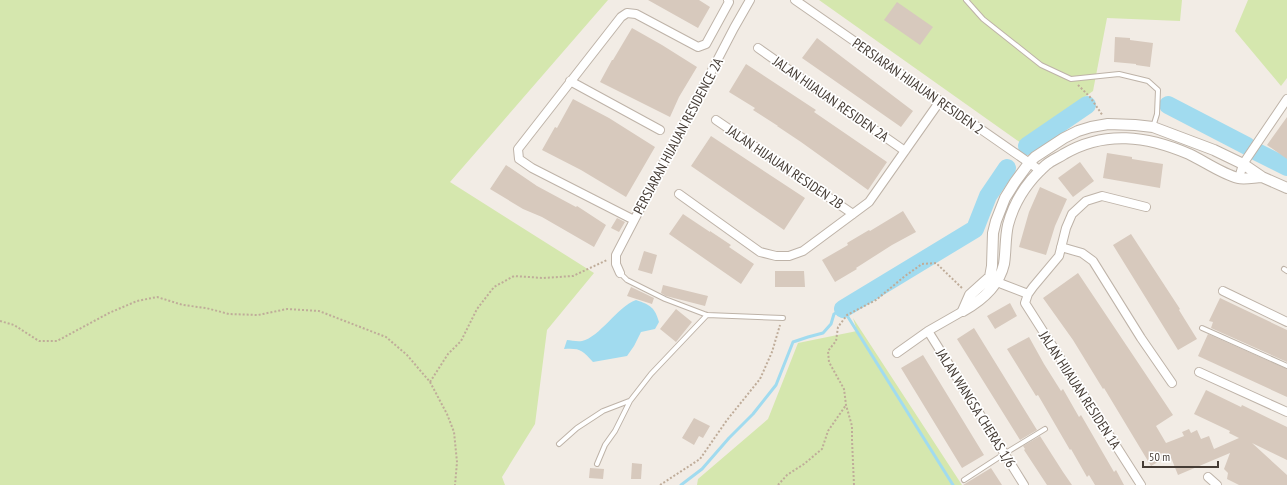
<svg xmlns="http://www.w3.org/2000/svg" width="1287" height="485" font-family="'PT Sans Narrow',sans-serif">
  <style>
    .green { fill: #d5e7ae }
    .water { fill: #a1dbef }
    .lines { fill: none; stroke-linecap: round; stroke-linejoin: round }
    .stream { stroke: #a1dbef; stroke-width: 3 }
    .river { stroke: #a1dbef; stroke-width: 18 }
    .building { fill: #d7c9bd }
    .service-casing { stroke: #beb3a8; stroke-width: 6 }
    .minor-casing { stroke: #beb3a8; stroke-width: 10 }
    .tertiary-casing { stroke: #beb3a8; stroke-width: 12 }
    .path { stroke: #bfac99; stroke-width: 2; stroke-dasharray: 2 2; stroke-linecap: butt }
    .service { stroke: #fff; stroke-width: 4 }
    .minor { stroke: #fff; stroke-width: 8 }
    .tertiary { stroke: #fff; stroke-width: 10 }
    .labels { text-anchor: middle; stroke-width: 3.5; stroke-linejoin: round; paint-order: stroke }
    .street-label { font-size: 14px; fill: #453c35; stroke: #fff }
  </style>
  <rect width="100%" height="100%" fill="#f2ece5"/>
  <!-- green -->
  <path class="green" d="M0,0H608L450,182L594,273L547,330L535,424L502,477L505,485H0Z
    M819,0H1182L1180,21L1107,18L1093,91L1021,143Z
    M1248,0H1287V78L1281,86L1235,31Z
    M853,318L962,485H697L698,479L768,419L798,343L857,331Z"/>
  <!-- water -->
  <path class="water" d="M636,300C651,305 655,308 659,322L655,329L641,332L634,346L627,356L593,362C582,350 580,348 564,349L567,340C571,340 577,342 582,341C600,337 617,307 636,300Z"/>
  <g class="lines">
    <!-- stream -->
    <path class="stream" d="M681,485L702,469L729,438L753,414L776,385L793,342L808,337L823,333L831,324L834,314L843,309L953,485"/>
    <!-- river -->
    <path class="river" d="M1168,105L1247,146
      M1027,146L1087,105
      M1257,152L1287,167
      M843,309L975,229L988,196L1007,168"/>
  </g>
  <!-- building -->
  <path class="building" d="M648,0H699L710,7L698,28Z
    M897,2L933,27L920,45L884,20Z
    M632,28L662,45L697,67L679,97L670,117L600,82L612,60H613Z
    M1115,37L1130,38V40L1153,43L1150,67L1136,65V64L1114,62Z
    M817,38L913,111L901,127L802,58Z
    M746,64L816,110L814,112L887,162L868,190L801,142L777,126H778L753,110L755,108L729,92Z
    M573,99L609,118L655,147L626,197L581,170L542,150L555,127L557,128Z
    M1287,117V159L1267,145Z
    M711,136L805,198L784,230L691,166Z
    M1107,153L1132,157V159L1163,164L1160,188L1103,178Z
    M1080,162L1094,181L1073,197L1058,178Z
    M506,165L537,186L576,207L577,206L606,225L594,247L542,217L523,209L490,189Z
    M1040,187L1067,199L1055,226L1046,255L1019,247L1029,212Z
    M903,211L916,232L892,245L856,268L857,269L835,282L822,260L848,245L847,243L869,230L870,231Z
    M683,214L710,232V231L731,245L729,247L754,264L741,284L669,234Z
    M617,218L625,222L619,232L611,228Z
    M1131,234L1180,309L1179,310L1197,339L1178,350L1113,245Z
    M644,251L657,255L652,274L638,270Z
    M775,271H804L805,287H775Z
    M1078,273L1173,415L1156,426L1166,443L1184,436L1182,432L1189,429L1191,433L1197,430L1201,439L1209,436L1214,449L1239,438L1229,433L1230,431L1194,414L1206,390L1241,407L1242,405L1287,427V460L1252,443L1287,475V485H1239L1227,479L1228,473L1224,469L1230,453L1178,475L1170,455L1151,466L1104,388L1103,389L1073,340L1043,298Z
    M663,285L708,296L705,306L666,296L661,293Z
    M631,287L654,298L652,304L627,296Z
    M1220,298L1287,330V362L1211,328L1213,322L1209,321Z
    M1010,303L1017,316L995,329L987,316Z
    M676,309L692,322L676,342L660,329Z
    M974,328L1037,430L1020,440L957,339Z
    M1208,334L1287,369V397L1198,356Z
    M1029,337L1044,364L1061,391L1063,389L1079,417L1081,415L1114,472L1116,470L1124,485H1095L1089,475L1087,477L1071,449L1070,450L1038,395L1036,396L1007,349Z
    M923,355L984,455L962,468L901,368Z
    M694,418L710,426L703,438L699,436L694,445L682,438Z
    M1040,436L1063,472L1072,485H1047L1024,450L1025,449L1023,446Z
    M632,463L642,464L641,479H631Z
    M590,468L604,469L603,479L589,478Z
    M991,468L1002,485H963Z"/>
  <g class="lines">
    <defs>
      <path id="service" d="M966,0L983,19L1041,65L1071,79L1119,74L1148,81L1158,90L1157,114L1153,127
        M1284,269L1287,271
        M620,273L627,280L665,299L707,315L783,318
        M1202,328L1287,366
        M559,444L577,428L603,411L629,401
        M597,464L605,445L615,431L630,401L651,374L707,315
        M964,480L1004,454L1045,429"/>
      <path id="minor" d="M795,0L1041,171
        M758,48L905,151
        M570,81L660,130
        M716,120L853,214
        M1239,178L1243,164L1287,99
        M679,194L760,252L776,256H789L803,251L869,202L940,101
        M634,220L532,168L519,159L518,149L621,17L627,13L636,14L698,47L706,44L729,2L728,0
        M1061,247L1082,253L1093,261L1141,338L1172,383
        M620,273L616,264V255L734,28L750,0
        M992,278L1002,284L1028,294
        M1223,291L1287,322
        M928,331L1024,485
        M897,353L928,331L963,311
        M1199,372L1287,412
        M1208,477L1217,485
        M1141,485L1025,303L1028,294L1033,287L1059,256L1066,228L1072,214L1086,201L1102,196L1146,207"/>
      <path id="tertiary" d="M963,311L970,295L990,277L992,266L993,233L996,221L1005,198L1015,182L1029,163L1035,157L1064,138L1078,131L1091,127L1108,124L1135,125L1153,127L1214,150L1243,164L1262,177L1287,188
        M963,311C981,301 999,286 1004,264C1006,252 1005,238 1008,225C1014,202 1028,181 1046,165C1052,160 1058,158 1064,154C1105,130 1147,136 1189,154C1204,161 1222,174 1238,178C1245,180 1255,177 1262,177"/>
    </defs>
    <!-- service casing -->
    <use href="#service" class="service-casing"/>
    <!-- minor casing -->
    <use href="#minor" class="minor-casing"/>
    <!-- tertiary casing -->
    <use href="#tertiary" class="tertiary-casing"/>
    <!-- path -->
    <path class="path" d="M1078,85L1090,97L1103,116
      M0,321L14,325L39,341H57L109,313L137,301L157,297L183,305L206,308L229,314L258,315L287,309L319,311L386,337L407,355L430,382L447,414L454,432L457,462L455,485
      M430,382L448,354L461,341L477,309L494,287L514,276L543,278L573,276L607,260
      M660,485L700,459L727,420L760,379L772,352L780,325
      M778,485L787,475L804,464L822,449L828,431L846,405
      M854,485L852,440V426L846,405L844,389L829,362L828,351L836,341L838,327L847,315L876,300L905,276L922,264L936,263L963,289"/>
    <!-- service -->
    <use href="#service" class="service"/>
    <!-- minor -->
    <use href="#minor" class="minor"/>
    <!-- tertiary -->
    <use href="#tertiary" class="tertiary"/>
  </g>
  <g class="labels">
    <!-- street labels -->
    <g class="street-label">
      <text transform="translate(918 86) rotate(35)" y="5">PERSIARAN HIJAUAN RESIDEN 2</text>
      <text transform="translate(831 99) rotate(35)" y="5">JALAN HIJAUAN RESIDEN 2A</text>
      <text transform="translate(678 136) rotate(-62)" y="5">PERSIARAN HIJAUAN RESIDENCE 2A</text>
      <text transform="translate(785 167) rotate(34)" y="5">JALAN HIJAUAN RESIDEN 2B</text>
      <text transform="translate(1080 390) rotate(57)" y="5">JALAN HIJAUAN RESIDEN 1A</text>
      <text transform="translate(976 408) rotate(58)" y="5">JALAN WANGSA CHERAS 1/6</text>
    </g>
  </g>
  <!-- scale -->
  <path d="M1143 461v6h75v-6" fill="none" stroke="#453c35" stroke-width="2"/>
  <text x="1149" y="461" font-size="12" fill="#453c35" stroke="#ffffff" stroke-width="3" paint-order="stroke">50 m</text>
</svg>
